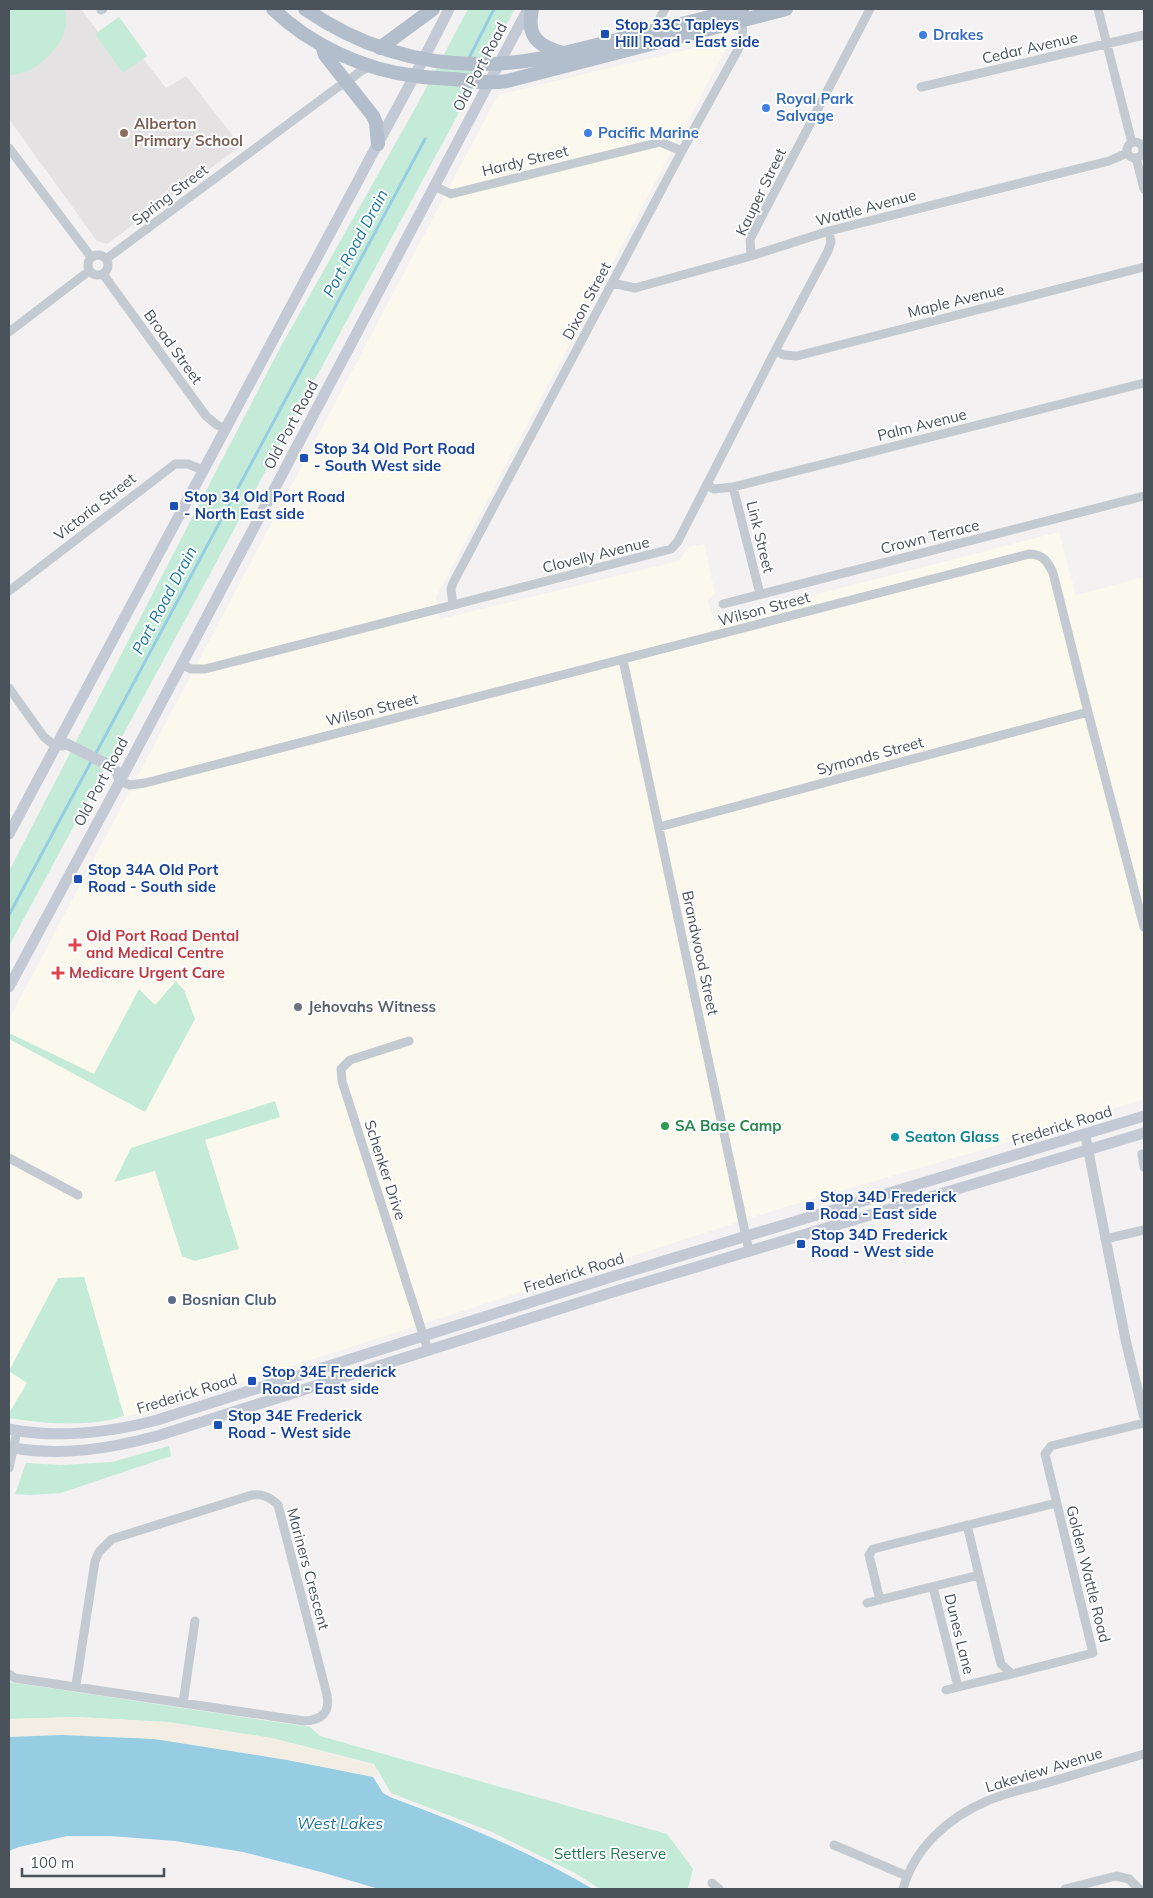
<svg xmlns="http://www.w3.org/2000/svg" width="1153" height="1898" font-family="Mulish,sans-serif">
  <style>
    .commercial { fill: #fbf8ed }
    .education { fill: #e4e2e2 }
    .green { fill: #c4ebd7 }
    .sand { fill: #f2eee4 }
    .water { fill: #96cde3 }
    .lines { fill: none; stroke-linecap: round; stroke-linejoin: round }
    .stream { stroke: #96cde3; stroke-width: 3 }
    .minor { stroke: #c3cad1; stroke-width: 9 }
    .tertiary { stroke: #c3cad1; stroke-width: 10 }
    .secondary { stroke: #c3cad5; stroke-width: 11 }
    .primary { stroke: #b3becc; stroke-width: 14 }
    .transit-dot { fill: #1a4fb4; stroke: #fff; stroke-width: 2 }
    .shop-dot { fill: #3f7fe0; stroke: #fff; stroke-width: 2 }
    .education-dot { fill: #8d6e63; stroke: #fff; stroke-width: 2 }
    .health-dot { fill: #e0444e; stroke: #fff; stroke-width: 2 }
    .worship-dot { fill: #6b7280; stroke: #fff; stroke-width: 2 }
    .leisure-dot { fill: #2e9e5b; stroke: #fff; stroke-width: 2 }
    .culture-dot { fill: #0f9aa8; stroke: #fff; stroke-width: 2 }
    .service-dot { fill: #5c6f8a; stroke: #fff; stroke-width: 2 }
    .labels { text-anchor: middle; stroke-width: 4; stroke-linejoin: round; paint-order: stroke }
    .transit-label { font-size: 15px; font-weight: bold; fill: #164399; stroke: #fff; text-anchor: start }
    .shop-label { font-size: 15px; font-weight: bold; fill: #366cbe; stroke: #fff; text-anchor: start }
    .street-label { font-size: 15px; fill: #4a525c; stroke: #fff }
    .education-label { font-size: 15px; font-weight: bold; fill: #785e54; stroke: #fff; text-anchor: start }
    .health-label { font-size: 15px; font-weight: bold; fill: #be3a42; stroke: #fff; text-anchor: start }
    .worship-label { font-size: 15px; font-weight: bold; fill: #5b616d; stroke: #fff; text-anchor: start }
    .leisure-label { font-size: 15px; font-weight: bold; fill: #27864d; stroke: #fff; text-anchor: start }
    .culture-label { font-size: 15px; font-weight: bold; fill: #0d838f; stroke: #fff; text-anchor: start }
    .service-label { font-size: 15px; font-weight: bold; fill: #4e5e75; stroke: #fff; text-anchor: start }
    .park-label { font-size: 15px; fill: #227753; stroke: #fff }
    .water-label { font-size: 16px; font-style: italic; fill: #1c779d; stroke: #fff }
  </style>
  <rect width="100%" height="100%" fill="#f3f1f1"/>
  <!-- commercial -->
  <path class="commercial" d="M731,39L436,597L440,619L679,561L688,547L704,544L715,593L708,601L714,621L1059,532L1076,595L1144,577V1099L1023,1138L785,1207L171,1405L125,1417L74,1423L29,1422L9,1418V1019L498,95Z"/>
  <!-- education -->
  <path class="education" d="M9,9H81L98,32L119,17L147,56L143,59L166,88L186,76L241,146L107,244L97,241L9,119Z"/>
  <!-- green -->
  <path class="green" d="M9,9H65C65,15 67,23 65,29C59,52 33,75 9,75Z
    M468,9H515L9,946V871L280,348L417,105Z
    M119,17L147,56L123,73L95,34Z
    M176,981L184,990L195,1019L145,1112L9,1039V1033L94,1074L139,989L155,1005Z
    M275,1101L280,1117L205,1140L239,1249L195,1261L182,1256L155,1171L114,1182L131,1148Z
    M84,1277L124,1416C91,1427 43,1424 9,1418V1413L27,1383L9,1371L58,1278Z
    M169,1446L171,1456L61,1493L29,1495L15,1494L26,1463L61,1465L112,1462Z
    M9,1682L310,1727L320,1736L667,1834L693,1869L688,1888L600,1889L575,1873L492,1832L391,1793L374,1764L272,1738L167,1722L77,1717L9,1719Z"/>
  <!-- sand -->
  <path class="sand" d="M77,1717L167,1722L272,1738L371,1765L376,1768L378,1775H375L373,1777L154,1739L62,1735L9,1737V1719Z"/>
  <!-- water -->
  <path class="water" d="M62,1735L154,1739L287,1760L373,1777L383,1793L390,1797C460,1823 529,1851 593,1889H379L321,1872L243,1852L175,1841L110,1836H67L19,1847L9,1851V1737Z"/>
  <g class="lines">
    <!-- stream -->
    <path class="stream" d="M470,56L494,9
      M95,755L425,139
      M9,915L92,760"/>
    <!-- minor -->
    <path class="minor" d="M1098,9L1132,143
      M101,10L103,9
      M663,32L660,18L665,9
      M921,87L1144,35
      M1127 150a8 8 0 1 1 16 0a8 8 0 1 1-16 0Z
      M9,148L91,257
      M1136,158L1144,189
      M434,186L451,194L660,142L682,151
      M88 265a10 10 0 1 1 20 0a10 10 0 1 1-20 0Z
      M751,256L750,239L870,9
      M106,259L338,87C351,82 358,69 372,66
      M103,274L206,416L217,425L226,429
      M612,283L635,288L751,256L829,231L1109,161L1127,153
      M9,332L89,271
      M775,351L784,355L797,356L1144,267
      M707,485L714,489L733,487L1144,383
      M733,487L760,594
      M9,591L175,464H188L203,470
      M723,604L1144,496
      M453,605L451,589L453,583L682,151L740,46C744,36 743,28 740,17
      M623,660L749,1251
      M181,664L191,669H205L671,549L678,541L775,351L828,251L831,242L829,231
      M9,688L44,737L55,746
      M120,781L130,785L145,783L1029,554C1043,554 1048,562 1053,573L1088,712L1144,927
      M659,827L1088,712
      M409,1041L350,1060L341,1069L342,1081L428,1350
      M1142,1154L1144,1167
      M9,1158L78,1195
      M1105,1239L1144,1230
      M9,1468L17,1431
      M967,1525L979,1575
      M933,1587L958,1687
      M880,1600L869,1555L873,1549L1056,1503
      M867,1603L979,1575L1001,1664L1012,1674L1093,1653L1045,1454L1051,1446L1144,1423
      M9,1674L15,1678L304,1721C322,1720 330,1713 327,1695L278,1505C270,1497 263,1494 252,1495L112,1539L99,1552L95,1561L76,1685
      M946,1690L1012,1674
      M183,1703L195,1621
      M834,1845L907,1876
      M712,1883L719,1889
      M903,1889C914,1848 949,1817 987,1801C1007,1792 1031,1788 1053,1781C1083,1772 1114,1763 1144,1754
      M1065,1889L1116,1876L1129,1879L1139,1889"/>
    <!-- tertiary -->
    <path class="tertiary" d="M1085,1134L1126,1342L1144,1416"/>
    <!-- secondary -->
    <path class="secondary" d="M55,746L67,744L110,766L117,772L120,781
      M9,834C124,615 244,398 359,179C389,122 421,66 449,9
      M9,987L120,781L528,9
      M9,1429C59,1439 108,1433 157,1420L611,1277L1144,1116
      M9,1447C59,1457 108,1449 157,1436L616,1291L1144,1133"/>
    <!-- primary -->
    <path class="primary" d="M273,9C310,45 364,70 416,76C429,78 442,78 454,79C472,81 489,84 507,81L786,9
      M305,9C378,59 458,74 544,58L742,9
      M532,9C526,37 538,46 563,53
      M322,45L325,55L373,116L376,123L378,144
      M380,48L433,9"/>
  </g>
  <!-- markers -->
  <g class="transit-dot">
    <rect x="600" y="29" width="10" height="10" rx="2.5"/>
    <rect x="299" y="453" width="10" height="10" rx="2.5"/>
    <rect x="169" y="501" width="10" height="10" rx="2.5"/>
    <rect x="73" y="874" width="10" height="10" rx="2.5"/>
    <rect x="805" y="1201" width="10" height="10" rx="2.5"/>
    <rect x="796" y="1239" width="10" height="10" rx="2.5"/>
    <rect x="247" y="1376" width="10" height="10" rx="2.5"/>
    <rect x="213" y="1420" width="10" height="10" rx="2.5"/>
  </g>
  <g class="shop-dot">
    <circle cx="923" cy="35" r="5"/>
    <circle cx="766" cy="108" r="5"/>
    <circle cx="588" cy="133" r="5"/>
  </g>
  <circle class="education-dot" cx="124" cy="133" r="5"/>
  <g class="health-dot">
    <path d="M72.5 937.5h5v5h5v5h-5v5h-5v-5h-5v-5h5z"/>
    <path d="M55.5 965.5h5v5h5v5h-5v5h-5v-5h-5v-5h5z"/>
  </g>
  <circle class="worship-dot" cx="298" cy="1007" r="5"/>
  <circle class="leisure-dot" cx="665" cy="1126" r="5"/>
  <circle class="culture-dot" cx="895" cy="1137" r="5"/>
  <circle class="service-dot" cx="172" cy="1300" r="5"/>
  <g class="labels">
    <!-- transit labels -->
    <g class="transit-label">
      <text x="615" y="30">Stop 33C Tapleys<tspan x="615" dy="17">Hill Road - East side</tspan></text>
      <text x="314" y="454">Stop 34 Old Port Road<tspan x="314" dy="17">- South West side</tspan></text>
      <text x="184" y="502">Stop 34 Old Port Road<tspan x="184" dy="17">- North East side</tspan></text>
      <text x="88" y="875">Stop 34A Old Port<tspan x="88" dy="17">Road - South side</tspan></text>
      <text x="820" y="1202">Stop 34D Frederick<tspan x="820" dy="17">Road - East side</tspan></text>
      <text x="811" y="1240">Stop 34D Frederick<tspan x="811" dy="17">Road - West side</tspan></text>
      <text x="262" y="1377">Stop 34E Frederick<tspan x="262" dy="17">Road - East side</tspan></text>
      <text x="228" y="1421">Stop 34E Frederick<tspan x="228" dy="17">Road - West side</tspan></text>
    </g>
    <!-- shop labels -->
    <g class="shop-label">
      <text x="933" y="40">Drakes</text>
      <text x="776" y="104">Royal Park<tspan x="776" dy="17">Salvage</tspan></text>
      <text x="598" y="138">Pacific Marine</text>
    </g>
    <!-- street labels -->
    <g class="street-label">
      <text transform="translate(1030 48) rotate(-13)" y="5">Cedar Avenue</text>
      <text transform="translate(480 67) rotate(-62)" y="5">Old Port Road</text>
      <text transform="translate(525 161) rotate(-14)" y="5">Hardy Street</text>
      <text transform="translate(761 192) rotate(-64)" y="5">Kauper Street</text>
      <text transform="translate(170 195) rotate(-37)" y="5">Spring Street</text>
      <text transform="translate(866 208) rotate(-15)" y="5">Wattle Avenue</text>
      <text transform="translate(587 301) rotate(-62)" y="5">Dixon Street</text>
      <text transform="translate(956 301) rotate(-14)" y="5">Maple Avenue</text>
      <text transform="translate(173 347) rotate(54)" y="5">Broad Street</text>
      <text transform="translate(291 425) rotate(-62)" y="5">Old Port Road</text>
      <text transform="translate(922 425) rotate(-14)" y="5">Palm Avenue</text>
      <text transform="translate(95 507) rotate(-38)" y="5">Victoria Street</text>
      <text transform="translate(760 537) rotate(76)" y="5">Link Street</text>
      <text transform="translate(930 537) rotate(-14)" y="5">Crown Terrace</text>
      <text transform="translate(596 555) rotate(-14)" y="5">Clovelly Avenue</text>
      <text transform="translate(764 609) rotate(-15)" y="5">Wilson Street</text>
      <text transform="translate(372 710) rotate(-14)" y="5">Wilson Street</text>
      <text transform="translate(870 756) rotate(-15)" y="5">Symonds Street</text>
      <text transform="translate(101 782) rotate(-62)" y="5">Old Port Road</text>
      <text transform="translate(700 953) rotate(78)" y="5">Brandwood Street</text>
      <text transform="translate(1062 1126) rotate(-17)" y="5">Frederick Road</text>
      <text transform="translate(385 1170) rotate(72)" y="5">Schenker Drive</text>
      <text transform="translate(574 1273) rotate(-17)" y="5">Frederick Road</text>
      <text transform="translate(187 1394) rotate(-17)" y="5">Frederick Road</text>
      <text transform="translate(308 1569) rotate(75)" y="5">Mariners Crescent</text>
      <text transform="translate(1088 1574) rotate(76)" y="5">Golden Wattle Road</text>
      <text transform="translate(959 1634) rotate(76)" y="5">Dunes Lane</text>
      <text transform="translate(1044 1770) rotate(-17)" y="5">Lakeview Avenue</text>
    </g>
    <!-- education labels -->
    <g class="education-label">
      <text x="134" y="129">Alberton<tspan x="134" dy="17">Primary School</tspan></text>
    </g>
    <!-- health labels -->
    <g class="health-label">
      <text x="86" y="941">Old Port Road Dental<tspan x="86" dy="17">and Medical Centre</tspan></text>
      <text x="69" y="978">Medicare Urgent Care</text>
    </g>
    <!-- worship labels -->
    <g class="worship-label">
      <text x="308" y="1012">Jehovahs Witness</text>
    </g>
    <!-- leisure labels -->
    <g class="leisure-label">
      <text x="675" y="1131">SA Base Camp</text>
    </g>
    <!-- culture labels -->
    <g class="culture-label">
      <text x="905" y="1142">Seaton Glass</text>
    </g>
    <!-- service labels -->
    <g class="service-label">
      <text x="182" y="1305">Bosnian Club</text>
    </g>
    <!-- park labels -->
    <g class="park-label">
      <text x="610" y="1859">Settlers Reserve</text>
    </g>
    <!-- water labels -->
    <g class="water-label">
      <text transform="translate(355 243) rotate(-62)" y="6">Port Road Drain</text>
      <text transform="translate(164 600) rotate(-62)" y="6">Port Road Drain</text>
      <text x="340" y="1829">West Lakes</text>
    </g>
  </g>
  <!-- border -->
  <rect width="1153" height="1898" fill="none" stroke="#4a525c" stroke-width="20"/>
  <!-- scale -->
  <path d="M22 1868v8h142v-8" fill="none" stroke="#4a525c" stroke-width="2.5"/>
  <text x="30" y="1868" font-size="15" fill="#4a525c" stroke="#ffffff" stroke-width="4" paint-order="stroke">100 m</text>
</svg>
